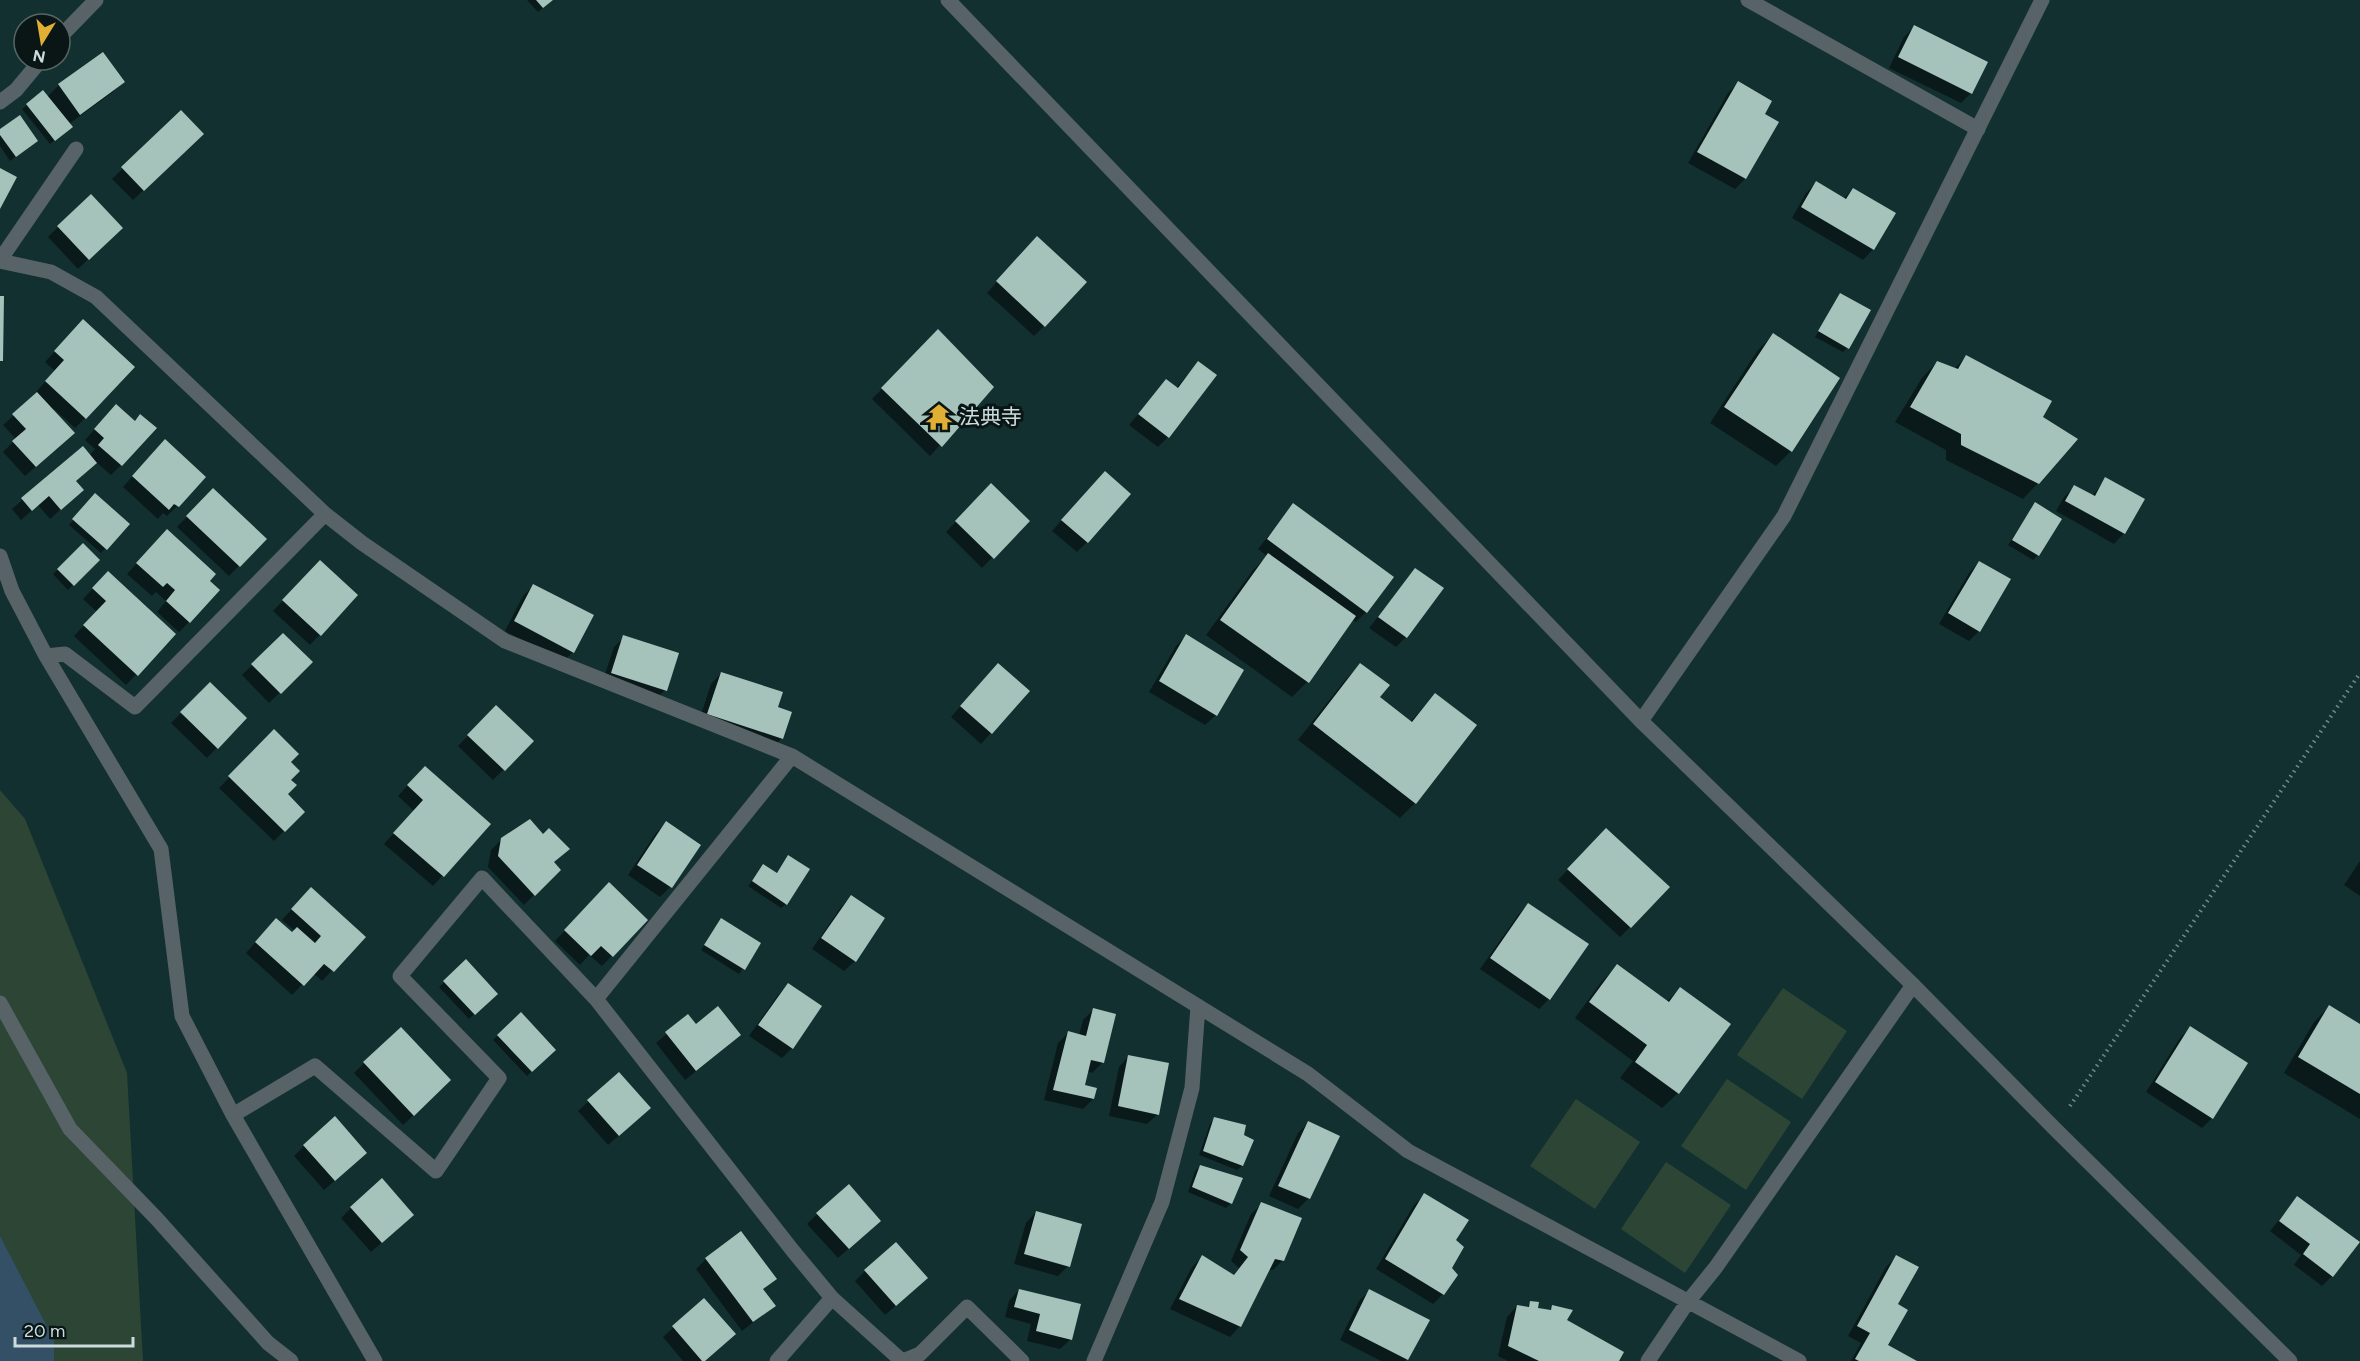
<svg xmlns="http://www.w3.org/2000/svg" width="2360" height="1361" font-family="Figtree,'Noto Sans JP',sans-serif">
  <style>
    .green { fill: #2d4534 }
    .water { fill: #335066 }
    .shadow { fill: #0007 }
    .building { fill: #a5c3ba }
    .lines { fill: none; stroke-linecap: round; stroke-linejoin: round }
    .path { stroke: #748a8a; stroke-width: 4; stroke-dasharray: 1.5 4.5; stroke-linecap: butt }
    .service { stroke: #586367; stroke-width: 15 }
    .minor { stroke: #586367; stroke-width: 15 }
    .tertiary { stroke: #586367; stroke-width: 15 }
    .labels { text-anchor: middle; stroke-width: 6; stroke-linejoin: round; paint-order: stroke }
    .poi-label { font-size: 21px; fill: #ccdcdc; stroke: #0a1616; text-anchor: start }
  </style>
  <rect width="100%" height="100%" fill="#133031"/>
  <!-- green -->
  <path class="green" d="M0,790L25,819L127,1073L143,1361H8L0,1314Z
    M1783,988L1847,1031L1802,1099L1737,1055Z
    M1727,1079L1791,1122L1746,1190L1681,1146Z
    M1576,1099L1640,1142L1595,1209L1530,1166Z
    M1666,1162L1731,1205L1685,1273L1621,1229Z"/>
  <!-- water -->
  <path class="water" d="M0,1236L54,1340V1361H0Z"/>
  <!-- shadow -->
  <path class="shadow" d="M527,0H552L538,12Z
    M1914,27L1971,93L1961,103L1889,68L1904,37Z
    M123,82L113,92L69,124L66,131L50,144L22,109L27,105L47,97L59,85Z
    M1738,83L1763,114L1777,123L1745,179L1735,189L1688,163L1728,93Z
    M181,112L192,144L133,200L112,179Z
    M0,131L31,145L10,161L0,146Z
    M1816,183L1843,199L1853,189L1873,249L1863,260L1792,218L1806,193Z
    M58,227L121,228L78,269L48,237Z
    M1027,248L1044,326L1034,336L987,293Z
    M1841,295L1847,348L1843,352L1815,337Z
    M73,332L85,418L75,428L54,409L53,411L63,443L25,476L3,452L16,439L3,425L38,394L36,392L55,371L45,362Z
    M938,332L992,387L930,456L872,399Z
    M1773,335L1791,451L1776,466L1710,423L1758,350Z
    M1966,357L2041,417L2038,483L2023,499L1946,460V450L1895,422L1922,378L1937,362L1954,369Z
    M1198,363L1168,437L1158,447L1129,425L1166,381L1176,388Z
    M106,417L121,465L111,475L96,462L75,482L82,490L50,519L38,505L21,520L12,509L82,448L89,456L95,449L85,440Z
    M155,451L177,506L167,516L163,513L158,519L123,487Z
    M2106,479L2124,533L2114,544L2056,511L2064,497L2075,486L2092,496Z
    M1095,483L1087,542L1077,552L1052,531Z
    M991,485L1028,521L982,568L946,532Z
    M213,490L265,539L229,576L177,527Z
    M91,500L128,524L101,553L69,525Z
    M2035,504L2038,555L2033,560L2008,545Z
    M1293,505L1366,612L1356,622L1352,619L1307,682L1292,697L1206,635L1253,570L1267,556L1258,549Z
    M156,542L207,581L189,622L179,632L157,612L166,601L156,592L152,596L127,574Z
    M83,545L98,560L68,590L53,574Z
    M1979,562V631L1969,641L1939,624L1969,573Z
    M1415,570L1406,637L1396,647L1369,628Z
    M310,572L356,595L310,645L273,611Z
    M98,583L174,634L126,685L74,636L97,612L83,599Z
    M533,586L573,652L563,662L505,631L523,596Z
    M283,635L311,662L269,703L242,675Z
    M1186,636L1216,715L1205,725L1149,692L1176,646Z
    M624,637L665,690L655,700L602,683L614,647Z
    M1360,665L1378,698L1410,722L1435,695L1415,803L1400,818L1298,740L1345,680Z
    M721,673L776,708L782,738L772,748L698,724L711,684Z
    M988,675L1028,691L981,744L951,717Z
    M210,684L245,718L207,758L171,723Z
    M496,707L532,741L493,780L458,746Z
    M274,732L289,762V780L286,794L303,812L274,841L219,788Z
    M414,778L489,824L433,886L384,844L414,811L398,796Z
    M666,823L699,845L670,887L660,897L628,875L656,833Z
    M543,836L568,849L553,863L559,870L524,905L488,867L491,850L502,839Z
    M1596,840L1630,927L1620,937L1558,880Z
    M789,857L786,904L781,908L748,886L763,866L776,874Z
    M2360,861V896L2344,885Z
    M599,895L646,920L602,966L589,955L580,965L555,941Z
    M851,897L855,961L844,971L812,949L841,907Z
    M301,899L364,937L322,981L313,973L292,995L246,953L266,930L292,934L295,931L282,920Z
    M1528,905L1549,999L1539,1009L1480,969L1518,915Z
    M721,920L759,943L739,974L701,950Z
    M466,962L496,994L469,1019L439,987Z
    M1617,966L1666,1002L1680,989L1678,1093L1662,1108L1620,1078L1633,1061L1575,1018L1602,981Z
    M788,985L792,1048L782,1058L749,1036L778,995Z
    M2329,1007L2360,1025V1119L2284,1073L2314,1022Z
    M1093,1010L1102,1063L1092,1073L1087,1071L1083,1086L1093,1099L1083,1109L1044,1100L1058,1043L1068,1033L1079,1036L1083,1020Z
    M521,1014L554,1050L527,1076L493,1040Z
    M688,1016L696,1026L729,1045L685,1080L656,1043Z
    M2190,1028L2212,1118L2202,1128L2146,1092L2180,1038Z
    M1129,1056L1158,1114L1147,1124L1109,1116L1119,1067Z
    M364,1063L439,1091L403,1125L354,1073Z
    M619,1074L639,1118L608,1145L578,1111Z
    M1215,1119L1242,1166L1237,1170L1199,1155L1210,1124Z
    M1308,1123L1338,1137L1309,1198L1298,1209L1269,1196L1298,1133Z
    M304,1146L355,1163L324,1190L294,1156Z
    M1200,1166L1231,1203L1226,1208L1188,1192L1195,1171Z
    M1424,1195L1454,1241L1450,1268L1443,1294L1433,1304L1376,1269L1414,1205Z
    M2297,1198L2332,1276L2322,1286L2294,1265L2301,1255L2270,1231Z
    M1262,1204L1283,1260L1273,1270H1268L1240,1326L1230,1337L1170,1309L1192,1267L1202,1257L1233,1276L1239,1268L1231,1261L1251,1214Z
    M351,1208L402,1225L371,1252L341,1218Z
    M1036,1212L1068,1266L1058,1276L1014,1264L1026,1223Z
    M817,1214L869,1231L838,1258L807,1224Z
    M1896,1257V1304L1886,1346L1914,1361H1851L1861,1343L1848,1336L1886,1267Z
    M706,1259L775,1279L762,1290L774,1306L742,1331L696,1269Z
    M865,1271L916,1288L885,1315L855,1281Z
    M1019,1290L1071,1339L1060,1349L1027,1341L1031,1324L1005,1317L1009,1301Z
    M1369,1291L1407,1359L1405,1361H1381L1340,1340L1359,1301Z
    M704,1300L705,1361H683L663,1337Z
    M1531,1303L1536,1310L1548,1311L1553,1307L1565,1320L1617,1361H1508L1498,1356L1507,1317L1517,1306L1526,1308Z"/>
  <!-- building -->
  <path class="building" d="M536,0H553L543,8Z
    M1914,25L1988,62L1972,94L1898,57Z
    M103,52L125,82L80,115L58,84Z
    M1738,81L1772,101L1765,114L1779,122L1746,179L1697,152Z
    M43,90L73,127L55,141L26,104Z
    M181,110L204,134L144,191L121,167Z
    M20,115L38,141L16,157L0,135V129Z
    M0,168L17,177L0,209Z
    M1816,181L1846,199L1853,188L1896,213L1874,250L1801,207Z
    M91,194L123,228L89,260L57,226Z
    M1037,236L1087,282L1045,327L996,281Z
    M1840,293L1871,310L1849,349L1818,331Z
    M0,296H4L3,361H0Z
    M83,319L135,367L86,419L45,381L64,360L54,351Z
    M938,329L994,387L942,447L881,388Z
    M1773,333L1840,378L1792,452L1724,407Z
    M1966,355L2052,401L2043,417L2078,439L2039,484L1961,445V434L1910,407L1937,361L1958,369Z
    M1198,361L1217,375L1169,438L1138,414L1166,379L1178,388Z
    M37,392L75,433L36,467L12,441L26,429L12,414Z
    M116,404L135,421L140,414L157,428L122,466L98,445L104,438L94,429Z
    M165,439L206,477L179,507L174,504L169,510L132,476Z
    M83,446L97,463L76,481L84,490L61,510L49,496L32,511L21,498Z
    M1105,471L1131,494L1088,543L1061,520Z
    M2105,477L2145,499L2125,534L2065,501L2074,485L2095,496Z
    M991,483L1030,521L994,559L955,521Z
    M213,488L267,539L240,567L186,516Z
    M95,493L130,524L107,550L72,519Z
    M2035,502L2062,519L2039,556L2012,540Z
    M1293,503L1394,577L1367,613L1267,539Z
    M167,529L216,574L210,581L220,590L190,623L166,601L175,590L167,583L163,587L136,563Z
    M83,543L100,560L74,586L57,569Z
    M1268,553L1356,616L1309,683L1220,620Z
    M320,560L358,595L321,636L282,600Z
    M1979,561L2011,579L1980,632L1948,613Z
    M1415,568L1444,588L1407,638L1378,617Z
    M108,571L176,634L138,676L83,625L106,601L92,588Z
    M533,584L594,615L574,653L514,621Z
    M283,633L313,662L281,694L251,664Z
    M1186,634L1244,670L1217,716L1159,681Z
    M623,635L679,653L667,691L611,673Z
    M998,663L1030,691L992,734L960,706Z
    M1360,663L1390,685L1380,697L1412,722L1435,693L1477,725L1416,804L1313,724Z
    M721,672L783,692L778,707L792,712L783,739L707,714Z
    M210,682L247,718L218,749L180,712Z
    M496,705L534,741L505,771L467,735Z
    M274,729L299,754L291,762L300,771L291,780L297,785L288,794L305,812L285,832L228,776Z
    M425,766L491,824L444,877L393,833L423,800L407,785Z
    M530,819L543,834L549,828L570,849L554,862L561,870L535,896L498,856L501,838Z
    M666,821L701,845L672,888L637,865Z
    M1606,828L1670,887L1631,928L1567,869Z
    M788,855L810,869L787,905L752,881L763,864L777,873Z
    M609,882L648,920L613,957L601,946L591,956L564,930Z
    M311,887L366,937L334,972L324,964L304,986L255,942L276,918L292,932L297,927L315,943L321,936L291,909Z
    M851,895L885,918L856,962L821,938Z
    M1528,903L1589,944L1550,1000L1490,958Z
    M721,918L761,943L745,970L704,945Z
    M466,959L498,994L475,1015L443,981Z
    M1617,964L1669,1002L1680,987L1731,1024L1679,1094L1635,1062L1647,1045L1589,1002Z
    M788,983L822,1006L793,1049L758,1025Z
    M2329,1005L2360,1024V1094L2298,1057Z
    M718,1006L741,1035L696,1071L665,1032L688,1014L696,1024Z
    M1093,1008L1116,1014L1104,1063L1091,1060L1085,1085L1097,1088L1094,1099L1053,1090L1068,1031L1086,1036Z
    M521,1012L556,1050L532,1072L497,1035Z
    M2190,1026L2248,1063L2213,1119L2155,1082Z
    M401,1027L451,1080L414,1116L363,1062Z
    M1128,1055L1169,1063L1159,1115L1118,1106Z
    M619,1072L651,1108L619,1136L587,1100Z
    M335,1116L367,1153L335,1181L303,1145Z
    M1214,1117L1246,1125L1244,1135L1254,1140L1243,1166L1203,1151Z
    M1308,1121L1340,1136L1310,1199L1278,1186Z
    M1200,1165L1243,1178L1232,1204L1192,1187Z
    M382,1178L414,1215L382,1243L350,1207Z
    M849,1184L881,1221L849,1249L816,1213Z
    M1424,1193L1469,1220L1456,1240L1464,1247L1452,1268L1458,1275L1444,1295L1385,1259Z
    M2297,1196L2360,1242L2333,1277L2303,1254L2310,1244L2279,1221Z
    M1261,1202L1302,1218L1284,1261L1275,1259L1241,1327L1179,1299L1202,1255L1234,1275L1248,1257L1240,1250Z
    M1036,1211L1082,1224L1070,1267L1024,1254Z
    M741,1231L777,1279L763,1289L776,1306L753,1322L705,1258Z
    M896,1242L928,1278L896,1306L864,1270Z
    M1896,1255L1919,1267L1898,1304L1908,1310L1888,1345L1917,1361H1859L1855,1359L1870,1333L1857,1326Z
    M1019,1289L1081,1304L1072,1340L1036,1331L1040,1314L1014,1307Z
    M1369,1289L1430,1320L1408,1360L1349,1330Z
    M704,1298L736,1334L705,1361H702L672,1326Z
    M1530,1301L1539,1302L1538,1308L1551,1310L1552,1305L1573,1310L1567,1320L1624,1352L1619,1361H1539L1508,1346L1517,1305L1529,1307Z"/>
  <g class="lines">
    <!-- path -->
    <path class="path" d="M2070,1106L2360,673"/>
    <!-- service -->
    <path class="service" d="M1748,0L1978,129
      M60,37L96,0
      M0,102L16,90L41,60"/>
    <!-- minor -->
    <path class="minor" d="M0,260L76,149
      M0,261L51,272L96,297L325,514L362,543L505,641L792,756L1308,1074L1408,1151L1799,1361
      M0,556L12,591L46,656L161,849L182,1016L233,1115L375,1361
      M46,656L65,654L135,707L325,514
      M1641,721L1784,516L2042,0
      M792,756L596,999L793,1251L832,1298
      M0,1003L70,1129L157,1219L268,1343L291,1361
      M233,1115L315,1066L436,1171L499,1078L400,976L482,878L596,999
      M777,1361L832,1298L902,1361
      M903,1361L920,1354L967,1307L1022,1361
      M1094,1361L1162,1202L1192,1088L1198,1006
      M1648,1361L1687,1303L1716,1267L1913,985"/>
    <!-- tertiary -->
    <path class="tertiary" d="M948,0L1641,721L1913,985L2055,1129L2290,1361"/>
  </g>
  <!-- icons -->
  <defs>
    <symbol id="temple-bare" viewBox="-9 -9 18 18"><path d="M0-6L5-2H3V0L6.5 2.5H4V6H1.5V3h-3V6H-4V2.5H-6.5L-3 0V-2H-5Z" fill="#e1af34" stroke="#0a1616" stroke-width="2.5" paint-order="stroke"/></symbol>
  </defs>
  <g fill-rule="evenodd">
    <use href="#temple-bare" x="920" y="398" width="38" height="38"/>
  </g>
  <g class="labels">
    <!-- poi labels -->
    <g class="poi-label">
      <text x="959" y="424">法典寺</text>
    </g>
  </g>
  <!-- north arrow -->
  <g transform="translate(42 42) rotate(191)"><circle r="28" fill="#0a1616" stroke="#586565" stroke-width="1.5"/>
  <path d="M0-4.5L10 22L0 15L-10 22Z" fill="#e1af34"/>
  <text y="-9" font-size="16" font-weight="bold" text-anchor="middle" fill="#ccdcdc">N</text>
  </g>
  <!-- scale -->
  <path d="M15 1337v9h118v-9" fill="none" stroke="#ccdcdc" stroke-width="3"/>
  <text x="24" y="1337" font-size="18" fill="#ccdcdc" stroke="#0a1616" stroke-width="4.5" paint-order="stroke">20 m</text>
</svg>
